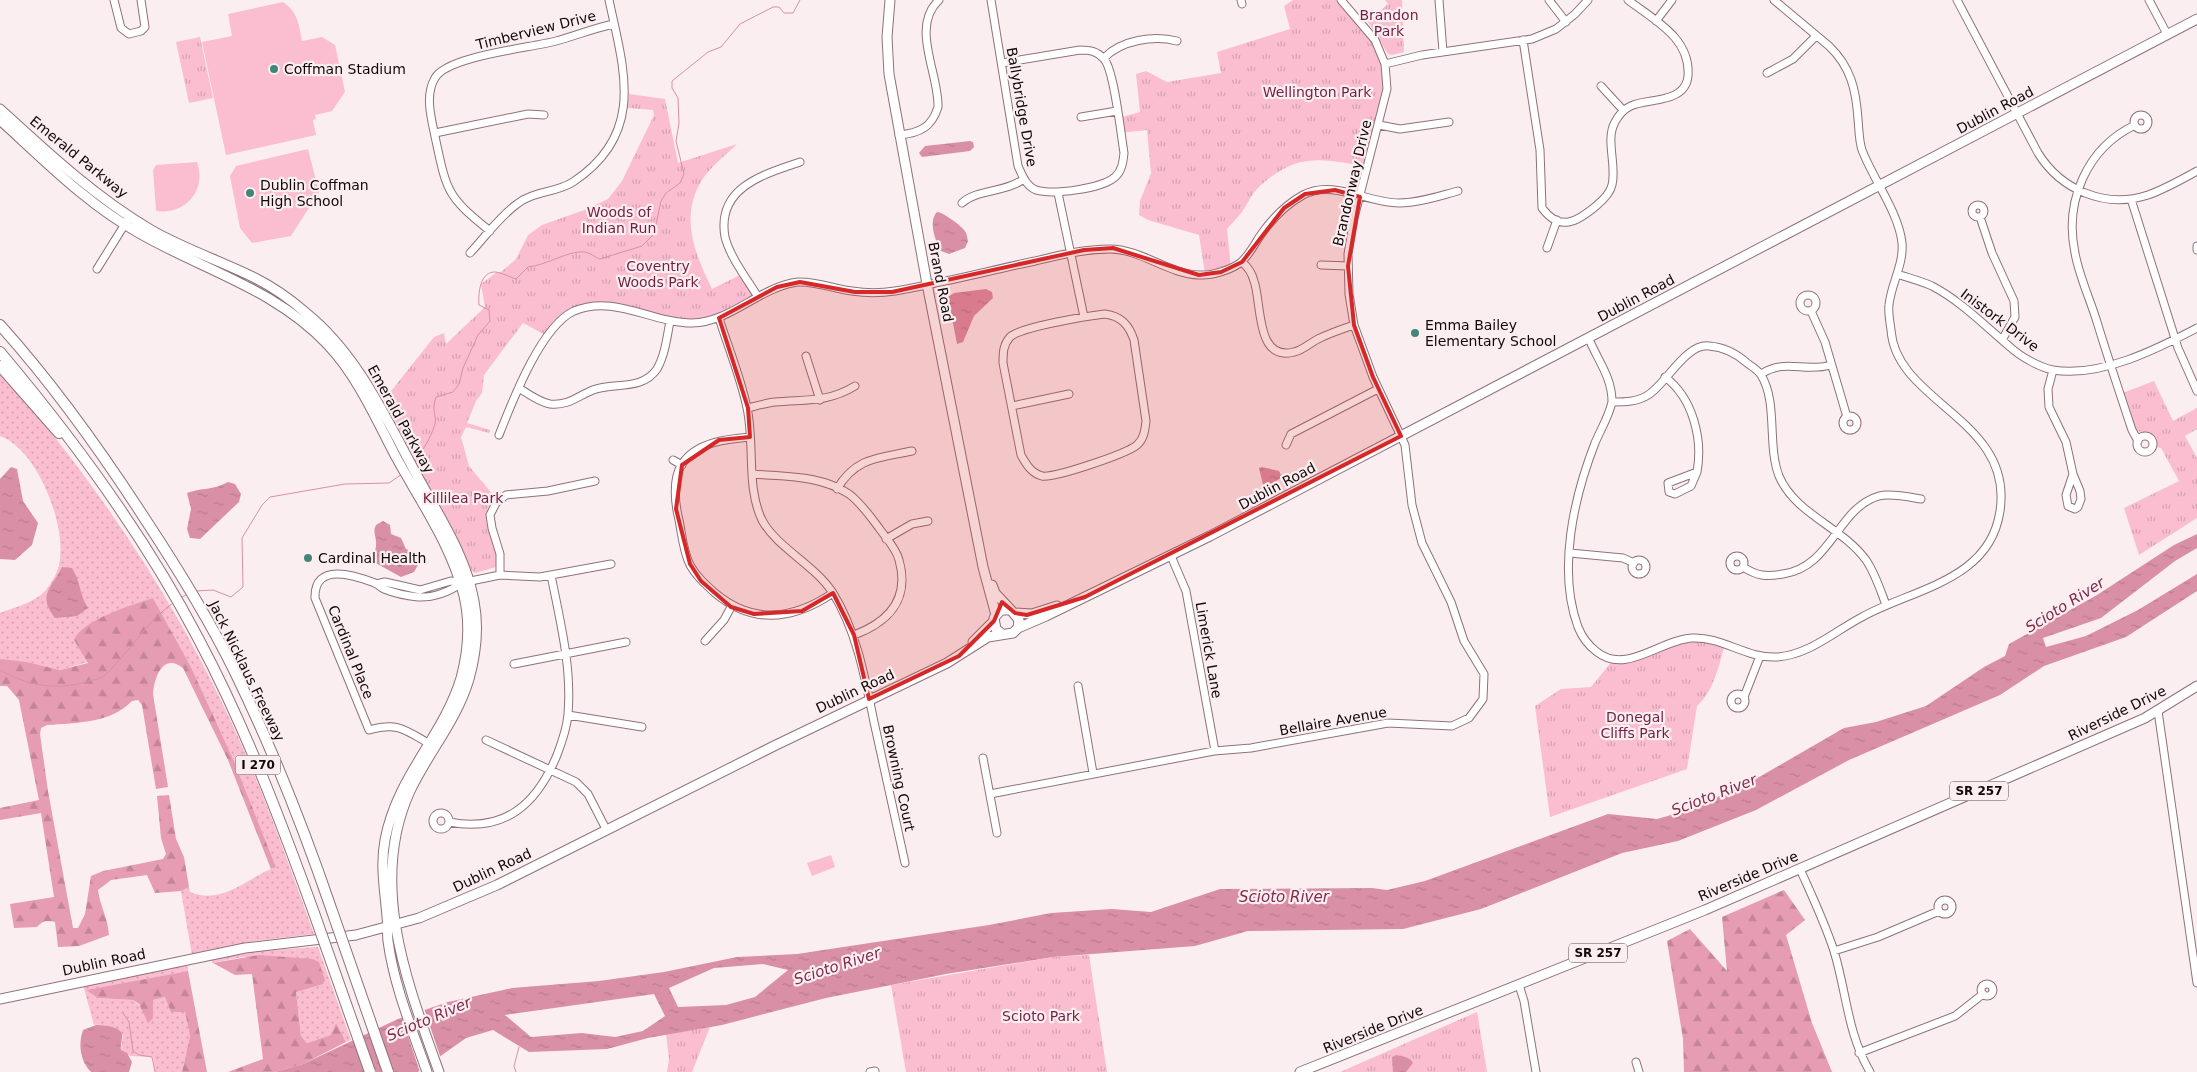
<svg xmlns="http://www.w3.org/2000/svg" width="2197" height="1072" font-family="'DejaVu Sans',sans-serif">
  <style>
    .grass { fill: url(#grass-dots) }
    .forest { fill: url(#forest-firs) }
    .park { fill: url(#park-tufts) }
    .pitch { fill: #fabed0 }
    .water { fill: url(#water-ripples); fill-rule: evenodd }
    .pier { fill: #fbeef1 }
    .lines { fill: none; stroke-linecap: round; stroke-linejoin: round }
    .stream { stroke: #d990a7; stroke-width: 1 }
    .minor-casing { stroke: #8e727a; stroke-width: 9 }
    .major-casing { stroke: #8e727a; stroke-width: 11 }
    .highway-casing { stroke: #8e727a; stroke-width: 12 }
    .minor { stroke: #fff; stroke-width: 7 }
    .major { stroke: #fff; stroke-width: 9 }
    .highway { stroke: #fff; stroke-width: 10 }
    .highway-bridge-casing { stroke: #8e727a; stroke-width: 12; stroke-linecap: butt }
    .highway-bridge { stroke: #fff; stroke-width: 10 }
    .marked { fill: #d62828; fill-opacity: 0.2; stroke: #d62828; stroke-width: 4; stroke-linejoin: round }
    .poi-dot { fill: #428679; stroke: #fbeef1; stroke-width: 2 }
    .labels { text-anchor: middle; stroke-width: 4.5; stroke-linejoin: round; paint-order: stroke }
    .shield { fill: #fbeef1; stroke: #584d50; stroke-width: 1 }
    .shield-label { font-size: 12px; font-weight: bold; fill: #12080b }
    .park-label { font-size: 14px; fill: #731f41; stroke: #fbeef1 }
    .street-label { font-size: 14px; fill: #12080b; stroke: #fbeef1 }
    .poi-label { font-size: 14px; fill: #12080b; stroke: #fbeef1; text-anchor: start }
    .water-label { font-size: 15px; font-style: italic; fill: #7f2a4b; stroke: #fbeef1 }
  </style>
  <defs>
    <pattern id="grass-dots" width="8" height="8" patternUnits="userSpaceOnUse" patternTransform="scale(1.25)"><rect width="8" height="8" fill="#fabed0"/><path d="M2 2h.1M6 6h.1" fill="none" stroke="#d5a2b1" stroke-width="1.8" stroke-linecap="round"/></pattern>
    <pattern id="forest-firs" width="22" height="20" patternUnits="userSpaceOnUse" patternTransform="scale(1.25)"><rect width="22" height="20" fill="#e69cb2"/><path d="M5 1l3.5 6h-7zM16 11l3.5 6h-7z" fill="#c48598"/></pattern>
    <pattern id="park-tufts" width="24" height="20" patternUnits="userSpaceOnUse" patternTransform="scale(1.25)"><rect width="24" height="20" fill="#fabed0"/><path d="M3 7l-1-3M5 7V3M7 7l1-3M15 17l-1-3M17 17v-4M19 17l1-3" fill="none" stroke="#d5a2b1"/></pattern>
    <pattern id="water-ripples" width="26" height="14" patternUnits="userSpaceOnUse" patternTransform="scale(1.25)"><rect width="26" height="14" fill="#d990a7"/><path d="M2 4q2-2 4 0t4 0M15 11q2-2 4 0t4 0" fill="none" stroke="#b97b8e"/></pattern>
  </defs>
  <rect width="100%" height="100%" fill="#fbeef1"/>
  <!-- grass -->
  <path class="grass" d="M0,371C101,487 186,615 247,757C272,815 292,874 314,934L248,942L192,955L181,891L189,887L190,892C222,906 248,877 276,867L234,761L191,667L153,598L74,640L88,662L60,670L27,662L0,660V613C16,607 36,602 47,589C51,583 56,575 58,569C70,531 38,449 0,436Z
    M318,947L351,1040L346,1042L336,1023L331,1035L307,1043L301,1036L296,992L313,959L242,957L213,963L210,958L256,951Z
    M187,963L188,971L87,990L98,998L133,1000L153,1018V1000L165,997L185,1011L190,1036L182,1072H155L153,1057L130,1056L121,1050L123,1035C116,1027 104,1024 94,1025L83,985Z"/>
  <!-- forest -->
  <path class="forest" d="M153,598L191,667L234,761L276,867L271,869L228,760L183,668C163,652 154,678 153,694L168,787L156,789L142,705L138,700L132,701C111,723 77,723 47,725L41,728L40,734L48,791L73,928H78L85,914L91,876L103,871L163,859L166,854L161,838L157,796L169,795L176,839L184,857L189,887L181,891L155,893L147,875L111,880L98,890C100,906 108,918 109,935L79,946L58,947L55,922C47,920 42,921 37,927L14,928L10,904L54,897L41,813L0,820V808L39,800L19,700L7,686H0V659L27,662L60,670L88,663L74,640C82,620 132,605 153,598Z
    M1784,890L1805,920L1786,935L1812,1023L1832,1072H1684L1683,1039L1667,941L1690,929L1727,971L1722,917Z
    M259,955L313,959L319,962L325,980L323,984L296,992L301,1036L307,1043L331,1035L336,1023L346,1042L303,1064L275,1072H228L263,1059L252,974L235,975L213,963Z
    M188,971L207,1072H182L190,1036L185,1012H171L165,997L153,1000V1018L148,1023L139,1004L133,1000L98,998L86,990Z"/>
  <!-- park -->
  <path class="park" d="M1293,0H1342C1355,15 1377,42 1383,61C1393,91 1375,137 1368,167C1320,158 1295,152 1257,189C1251,195 1247,205 1242,212C1237,218 1232,223 1227,229L1231,267L1205,274L1199,235L1148,220L1139,215L1140,201L1151,173L1147,130L1120,133L1118,118L1140,112L1136,74L1146,71L1167,82L1221,73L1217,52L1290,29L1284,6Z
    M1385,0H1402L1404,52L1392,55L1388,54L1368,22L1388,4Z
    M200,37L213,98L189,103L176,42Z
    M629,94L665,99L678,163L737,144C726,155 710,167 702,180C679,217 695,254 712,289L744,273L758,297L719,318L693,323L617,307L577,310L547,336L523,323L484,375L482,393L476,401L467,423L490,430L489,433L466,427L461,437L469,466L494,496C474,526 500,538 496,567L475,573L472,571L384,400L434,337L444,333L446,344L485,307L481,284L497,272H501L516,259L528,235L542,225L587,209L608,199L622,181L654,115L653,110L628,108Z
    M2154,381L2173,421L2197,408V429L2185,436L2197,458V518L2139,555L2124,508L2179,481L2161,448L2156,447L2152,434L2132,430L2120,394Z
    M1693,638L1725,644C1719,665 1714,691 1697,706L1687,769L1550,817L1535,706L1561,689L1591,687L1613,660Z
    M1089,955L1107,1072H906L891,985L1053,957Z
    M1477,1012L1487,1072H1340Z
    M710,1027L692,1072H667L669,1059L666,1034Z"/>
  <!-- pitch -->
  <path class="pitch" d="M283,2C298,12 299,25 302,41L322,37L335,45L345,92L332,111L315,115L316,119L313,120L316,135L226,155L202,42L232,36L228,14Z
    M308,149L319,192L291,236L252,243L240,228L230,176L236,166Z
    M197,162C207,191 185,215 156,211L153,170L156,165Z
    M831,855L835,867L812,876L807,863Z"/>
  <!-- water -->
  <path class="water" d="M970,141L973,142L974,147L970,151L922,157L919,153L925,146Z
    M937,212C943,212 960,225 964,230C967,233 967,237 968,241L965,248L949,254L941,251C935,241 928,221 937,212Z
    M986,289L992,292L993,298L974,316L963,342L957,344L948,297L954,293Z
    M11,467L17,469L23,501L38,523L32,545L15,560L0,559V479Z
    M1262,467L1279,471L1282,477L1264,489L1259,468Z
    M228,482L235,484L241,494L239,502L200,539L190,538L187,529L191,509L187,493C204,487 211,491 228,482Z
    M383,521L390,525L391,534L401,538L406,549L414,552L418,565L414,572L401,577L372,561C372,555 376,551 376,545C377,537 372,533 376,525Z
    M2197,534V548L2175,561L2101,618L2043,638L2046,647L2086,636L2138,610L2197,574V591L2126,637L2044,666L2000,695L1849,760L1756,810L1678,841L1622,853L1481,909L1403,929L1248,931L1195,946L1053,957L946,974L826,998L722,1025L648,1038L607,1049L529,1052L493,1030L466,1038L418,1072H275L303,1064L398,1019L448,1002L512,988L599,981L664,972L737,957L797,954L989,925L1051,913L1112,909L1151,912L1220,889L1372,888L1387,890L1425,881L1608,814L1657,819L1692,809L1761,776L1844,728L1876,722L1926,706L1984,667L2005,656L2009,644L2097,595L2174,545ZM763,964L788,970L755,997L726,1005L678,1007L669,988L714,968ZM654,994L665,1016L643,1031L615,1037L582,1033L531,1037L505,1015Z
    M62,567L72,568C81,582 79,594 88,608L77,616L55,618C37,595 51,589 62,567Z
    M96,1025C103,1025 119,1026 122,1034C123,1037 120,1045 121,1050L127,1053L132,1062L129,1072H91C80,1061 78,1044 83,1030Z
    M1396,1055C1403,1056 1410,1057 1413,1063L1406,1072H1393L1392,1057Z"/>
  <!-- pier -->
  <path class="pier" d="M424,1008L441,1059L420,1072L401,1015Z"/>
  <g class="lines">
    <!-- stream -->
    <path class="stream" d="M414,463C422,451 431,438 435,424C437,415 431,411 436,397L453,392L459,384L463,368L478,335L490,321L489,310L479,305C478,293 480,271 496,272C502,273 510,277 516,279L528,267C547,265 569,250 585,252C590,253 595,257 600,259L642,246L654,234L661,201L666,193L680,183L684,174L676,141L679,123L678,98L672,88V81L708,52L721,47L740,24L773,7H779L784,13H793L800,0
      M196,591L213,590L231,597L243,587L242,538L262,505L270,497L345,484L389,483L402,474
      M180,598L188,594
      M0,670C28,686 58,691 89,681C94,680 100,679 104,676C129,653 145,623 173,603
      M123,1013L129,1022L133,1051L139,1055L152,1057L155,1072
      M516,1072L514,1066L519,1047"/>
    <defs>
      <path id="minor" d="M114,0L121,28L129,34L141,31L145,27L141,0
        M991,0L1018,166C1022,175 1026,186 1036,190C1053,195 1101,189 1115,177C1122,171 1123,162 1124,153C1121,135 1114,69 1104,59C1097,51 1090,50 1080,50L1002,63
        M1241,0L1242,4
        M1439,0L1443,52
        M1549,0L1566,22
        M1957,0L2038,153C2061,190 2105,209 2148,195C2165,189 2181,180 2197,171
        M2149,0L2167,34
        M1656,21L1672,0
        M1523,40L1540,150L1542,208C1560,232 1577,222 1596,206C1602,201 1610,194 1612,185C1617,165 1605,140 1615,122C1627,99 1645,104 1666,98C1678,95 1687,88 1688,76C1691,38 1654,20 1628,0
        M1104,58C1121,40 1154,35 1177,41
        M1385,64L1422,55L1532,39L1556,29L1575,14L1588,0
        M1767,73L1793,59L1816,36
        M1601,86L1623,110
        M2134 122a7 7 0 1 1 14 0a7 7 0 1 1-14 0Z
        M1081,117L1117,111
        M1379,125L1400,129L1449,122
        M2135,125C2087,148 2064,201 2075,253C2079,276 2090,299 2097,322C2108,358 2120,394 2132,430L2138,441
        M435,133L528,114L544,115
        M899,135C920,133 932,127 938,107C939,73 910,27 939,0
        M1058,193L1084,317
        M2131,199L2178,348L2197,391
        M962,203C977,189 1004,193 1024,179
        M1972 211a6 6 0 1 1 12 0a6 6 0 1 1-12 0Z
        M1980,217L1992,253L2014,301L2015,317L2002,340
        M490,231C448,197 447,193 436,141C432,121 424,96 435,78C447,56 530,48 556,41C575,36 594,28 614,24
        M2197,246V250
        M1547,248L1557,220
        M470,253C485,237 499,217 517,204C533,191 556,193 573,182C646,134 624,70 609,0
        M1242,262C1248,267 1252,273 1254,281C1262,302 1255,362 1294,352C1303,350 1310,343 1318,339C1330,333 1342,329 1354,325
        M1321,265L1348,266
        M97,269L130,216
        M1897,274C1909,278 1921,281 1932,286C1961,301 1986,327 2010,347C2021,357 2039,367 2053,370C2100,378 2157,349 2197,328
        M1800 303a8 8 0 1 1 16 0a8 8 0 1 1-16 0Z
        M758,297C747,279 730,257 725,237C716,187 765,174 800,162
        M1811,311L1825,342L1847,417
        M1105,314C1121,316 1129,325 1134,340L1146,421C1145,430 1144,439 1137,445C1126,454 1055,478 1042,476C1031,473 1026,464 1021,455L1003,363C1003,353 1003,345 1010,337C1020,327 1088,316 1105,314Z
        M719,318C728,347 741,378 747,408C755,444 746,487 762,520C777,548 814,564 833,593C857,632 865,678 874,722C884,769 895,816 905,863
        M1589,339C1598,361 1612,377 1612,402C1609,416 1601,429 1595,443C1574,497 1557,570 1578,627C1582,637 1589,646 1597,652C1626,675 1660,640 1692,638C1721,636 1747,659 1777,657C1809,655 1835,631 1862,617C1912,589 1990,581 2000,511C2014,419 1896,403 1891,330C1890,322 1888,313 1889,305C1891,284 1904,264 1902,243C1899,213 1873,179 1862,150C1859,141 1859,130 1858,119C1856,90 1851,67 1829,46L1774,0
        M806,356L820,400
        M2053,370L2048,389L2049,407L2066,442L2073,474
        M1761,374C1787,358 1803,373 1831,365
        M1665,377C1693,398 1703,439 1697,472
        M519,388C528,394 539,402 550,404C568,406 578,396 593,390C614,382 642,391 657,369C665,355 667,337 670,321
        M1612,402C1625,402 1637,402 1648,395C1666,384 1686,343 1709,346C1723,347 1737,354 1747,363C1751,366 1758,370 1761,375C1778,402 1767,445 1779,476C1795,514 1842,527 1866,560C1875,573 1880,589 1886,605
        M1012,406L1069,394
        M748,408C756,406 766,403 775,402C805,399 827,403 855,386
        M1843 423a7 7 0 1 1 14 0a7 7 0 1 1-14 0Z
        M499,435C512,402 541,326 574,311C614,294 652,323 692,323C732,322 759,287 798,282C815,281 835,289 852,291C865,293 882,293 895,291C942,283 988,271 1035,261C1060,255 1084,249 1110,249C1141,249 1168,274 1199,275C1212,276 1230,270 1240,263C1248,257 1254,245 1260,236C1271,220 1285,205 1303,195C1333,179 1367,203 1399,203C1419,203 1439,196 1458,191
        M2137 444a8 8 0 1 1 16 0a8 8 0 1 1-16 0Z
        M750,437C727,439 696,442 682,464C672,479 675,504 679,520C682,535 683,551 690,565C696,576 705,584 715,593C753,625 793,620 833,593
        M1286,445L1291,434L1378,389
        M673,460L682,465
        M1697,472L1691,486L1675,494L1669,492L1668,483Z
        M753,474C786,477 820,475 849,494C861,503 870,516 879,528C886,538 896,548 899,560C910,599 889,622 854,635
        M2073,474L2080,491L2081,499L2078,507L2075,509L2068,506L2066,495Z
        M837,489C856,457 879,458 912,451
        M886,539L912,524L928,521
        M1570,553L1623,558L1634,563
        M1171,556L1186,591L1215,751
        M1730 563a7 7 0 1 1 14 0a7 7 0 1 1-14 0Z
        M1632 567a7 7 0 1 1 14 0a7 7 0 1 1-14 0Z
        M1743,567C1757,576 1766,577 1783,574C1832,567 1837,508 1879,496C1890,493 1909,497 1921,499
        M500,575V554L492,528L490,515L496,503L506,495L548,491L595,481
        M376,584L385,582L420,590L451,581L461,583L500,575L540,577L611,564
        M705,641L724,620L731,607
        M514,664L626,642
        M1078,686L1093,773
        M1731 701a7 7 0 1 1 14 0a7 7 0 1 1-14 0Z
        M1744,697L1760,656
        M2158,711L2197,983
        M568,715L642,727
        M486,740L576,782L588,794L606,829
        M428,743C404,729 397,722 369,730L315,598C314,562 354,575 375,583C378,584 381,588 384,589C394,593 408,596 418,597C432,598 450,592 461,583
        M983,758L997,833
        M990,794L1214,751L1251,748L1388,723L1452,726L1469,718L1483,699L1484,674L1464,641L1451,602L1422,543L1412,505L1405,445L1373,377L1354,325L1349,294L1348,254L1354,218L1387,89L1385,64L1375,40L1341,0
        M433 821a8 8 0 1 1 16 0a8 8 0 1 1-16 0Z
        M449,822C505,833 537,804 557,755C562,742 567,728 568,714C572,667 560,621 551,575
        M1800,869C1812,896 1825,923 1834,951C1847,994 1847,1032 1870,1072
        M1938 907a7 7 0 1 1 14 0a7 7 0 1 1-14 0Z
        M1834,951L1878,937L1939,911
        M1981 990a6 6 0 1 1 12 0a6 6 0 1 1-12 0Z
        M1519,985L1524,1001L1536,1072
        M1859,1053L1955,1016L1983,994
        M1636,1062L1639,1072
        M870,1072L875,1071"/>
      <path id="major" d="M890,0L887,37L889,74L927,284L983,567L996,615
        M0,109C47,152 95,197 151,230C184,249 221,261 255,278C273,287 290,299 305,312C359,355 387,421 420,481C441,519 466,557 474,601C479,627 476,654 469,679C457,720 428,753 410,791C368,883 407,983 439,1072
        M0,120C44,160 87,204 139,233C203,270 276,289 328,345C358,377 376,419 396,457C420,501 452,546 464,596C470,622 468,652 461,678C443,737 397,776 385,840C380,866 385,891 387,917C388,925 387,933 388,941C394,986 412,1029 427,1072
        M992,585L995,593L1011,610
        M1015,613L1032,614L1057,606
        M1018,628L1046,616L1210,536L2197,19
        M973,642L994,621
        M0,999L245,948L356,935L419,918L497,885L776,745L947,663L988,637L1013,633L1018,628L1019,620L1011,610H1001L994,618L996,629L1002,634
        M1300,1072L1705,910L2145,718L2197,686"/>
      <path id="highway" d="M0,325C54,385 101,451 145,519C178,569 209,619 235,672C273,750 304,829 332,911
        M0,352C75,441 144,535 198,638C245,726 280,819 314,913
        M0,366L59,433"/>
    </defs>
    <!-- minor casing -->
    <use href="#minor" class="minor-casing"/>
    <!-- major casing -->
    <use href="#major" class="major-casing"/>
    <!-- highway casing -->
    <use href="#highway" class="highway-casing"/>
    <!-- minor -->
    <use href="#minor" class="minor"/>
    <!-- major -->
    <use href="#major" class="major"/>
    <!-- highway -->
    <use href="#highway" class="highway"/>
    <defs>
      <path id="highway-bridge" d="M332,911L388,1072
        M314,913L370,1072"/>
    </defs>
    <!-- highway-bridge casing -->
    <use href="#highway-bridge" class="highway-bridge-casing"/>
    <!-- highway-bridge -->
    <use href="#highway-bridge" class="highway-bridge"/>
  </g>
  <!-- marked area -->
  <path class="marked" d="M1335,190L1360,197L1348,266L1354,325L1373,377L1401,436L1085,597L1027,615L1015,613L1002,602L994,621L959,656L869,699L854,635L833,593L802,611L754,614L731,607L701,581L690,564L676,509L682,465L719,440L750,437L748,408L719,318L777,287L800,282L855,292H892L1084,250L1113,248L1199,275L1221,272L1242,262L1284,208L1305,194Z"/>
  <!-- markers -->
  <g class="poi-dot">
    <circle cx="274" cy="69" r="5"/>
    <circle cx="250" cy="193" r="5"/>
    <circle cx="1415" cy="333" r="5"/>
    <circle cx="308" cy="558" r="5"/>
  </g>
  <g class="labels">
    <!-- shield labels -->
    <g class="shield">
      <rect x="235.5" y="755.5" width="45" height="19" rx="4"/>
      <rect x="1950" y="781.5" width="58" height="19" rx="4"/>
      <rect x="1569" y="943.5" width="58" height="19" rx="4"/>
    </g>
    <g class="shield-label">
      <text x="258" y="769">I 270</text>
      <text x="1979" y="795">SR 257</text>
      <text x="1598" y="957">SR 257</text>
    </g>
    <!-- park labels -->
    <g class="park-label">
      <text x="1389" y="20">Brandon<tspan x="1389" dy="16">Park</tspan></text>
      <text x="1317" y="97">Wellington Park</text>
      <text x="619" y="217">Woods of<tspan x="619" dy="16">Indian Run</tspan></text>
      <text x="658" y="271">Coventry<tspan x="658" dy="16">Woods Park</tspan></text>
      <text x="463" y="503">Killilea Park</text>
      <text x="1635" y="722">Donegal<tspan x="1635" dy="16">Cliffs Park</tspan></text>
      <text x="1041" y="1021">Scioto Park</text>
    </g>
    <!-- street labels -->
    <g class="street-label">
      <text transform="translate(536 30) rotate(-14)" y="5">Timberview Drive</text>
      <text transform="translate(1022 107) rotate(80)" y="5">Ballybridge Drive</text>
      <text transform="translate(1995 110) rotate(-28)" y="5">Dublin Road</text>
      <text transform="translate(79 157) rotate(39)" y="5">Emerald Parkway</text>
      <text transform="translate(1352 183) rotate(-77)" y="5">Brandonway Drive</text>
      <text transform="translate(941 282) rotate(79)" y="5">Brand Road</text>
      <text transform="translate(1636 298) rotate(-28)" y="5">Dublin Road</text>
      <text transform="translate(2000 320) rotate(37)" y="5">Inistork Drive</text>
      <text transform="translate(401 419) rotate(61)" y="5">Emerald Parkway</text>
      <text transform="translate(1277 486) rotate(-28)" y="5">Dublin Road</text>
      <text transform="translate(1209 650) rotate(80)" y="5">Limerick Lane</text>
      <text transform="translate(351 652) rotate(68)" y="5">Cardinal Place</text>
      <text transform="translate(247 671) rotate(64)" y="5">Jack Nicklaus Freeway</text>
      <text transform="translate(855 691) rotate(-25)" y="5">Dublin Road</text>
      <text transform="translate(2117 713) rotate(-26)" y="5">Riverside Drive</text>
      <text transform="translate(1333 721) rotate(-10)" y="5">Bellaire Avenue</text>
      <text transform="translate(899 778) rotate(78)" y="5">Browning Court</text>
      <text transform="translate(492 870) rotate(-25)" y="5">Dublin Road</text>
      <text transform="translate(1748 876) rotate(-23)" y="5">Riverside Drive</text>
      <text transform="translate(104 962) rotate(-12)" y="5">Dublin Road</text>
      <text transform="translate(1373 1029) rotate(-22)" y="5">Riverside Drive</text>
    </g>
    <!-- poi labels -->
    <g class="poi-label">
      <text x="284" y="74">Coffman Stadium</text>
      <text x="260" y="190">Dublin Coffman<tspan x="260" dy="16">High School</tspan></text>
      <text x="1425" y="330">Emma Bailey<tspan x="1425" dy="16">Elementary School</tspan></text>
      <text x="318" y="563">Cardinal Health</text>
    </g>
    <!-- water labels -->
    <g class="water-label">
      <text transform="translate(2065 605) rotate(-32)" y="5">Scioto River</text>
      <text transform="translate(1714 795) rotate(-21)" y="5">Scioto River</text>
      <text x="1284" y="902">Scioto River</text>
      <text transform="translate(837 966) rotate(-18)" y="5">Scioto River</text>
      <text transform="translate(429 1019) rotate(-23)" y="5">Scioto River</text>
    </g>
  </g>
</svg>
